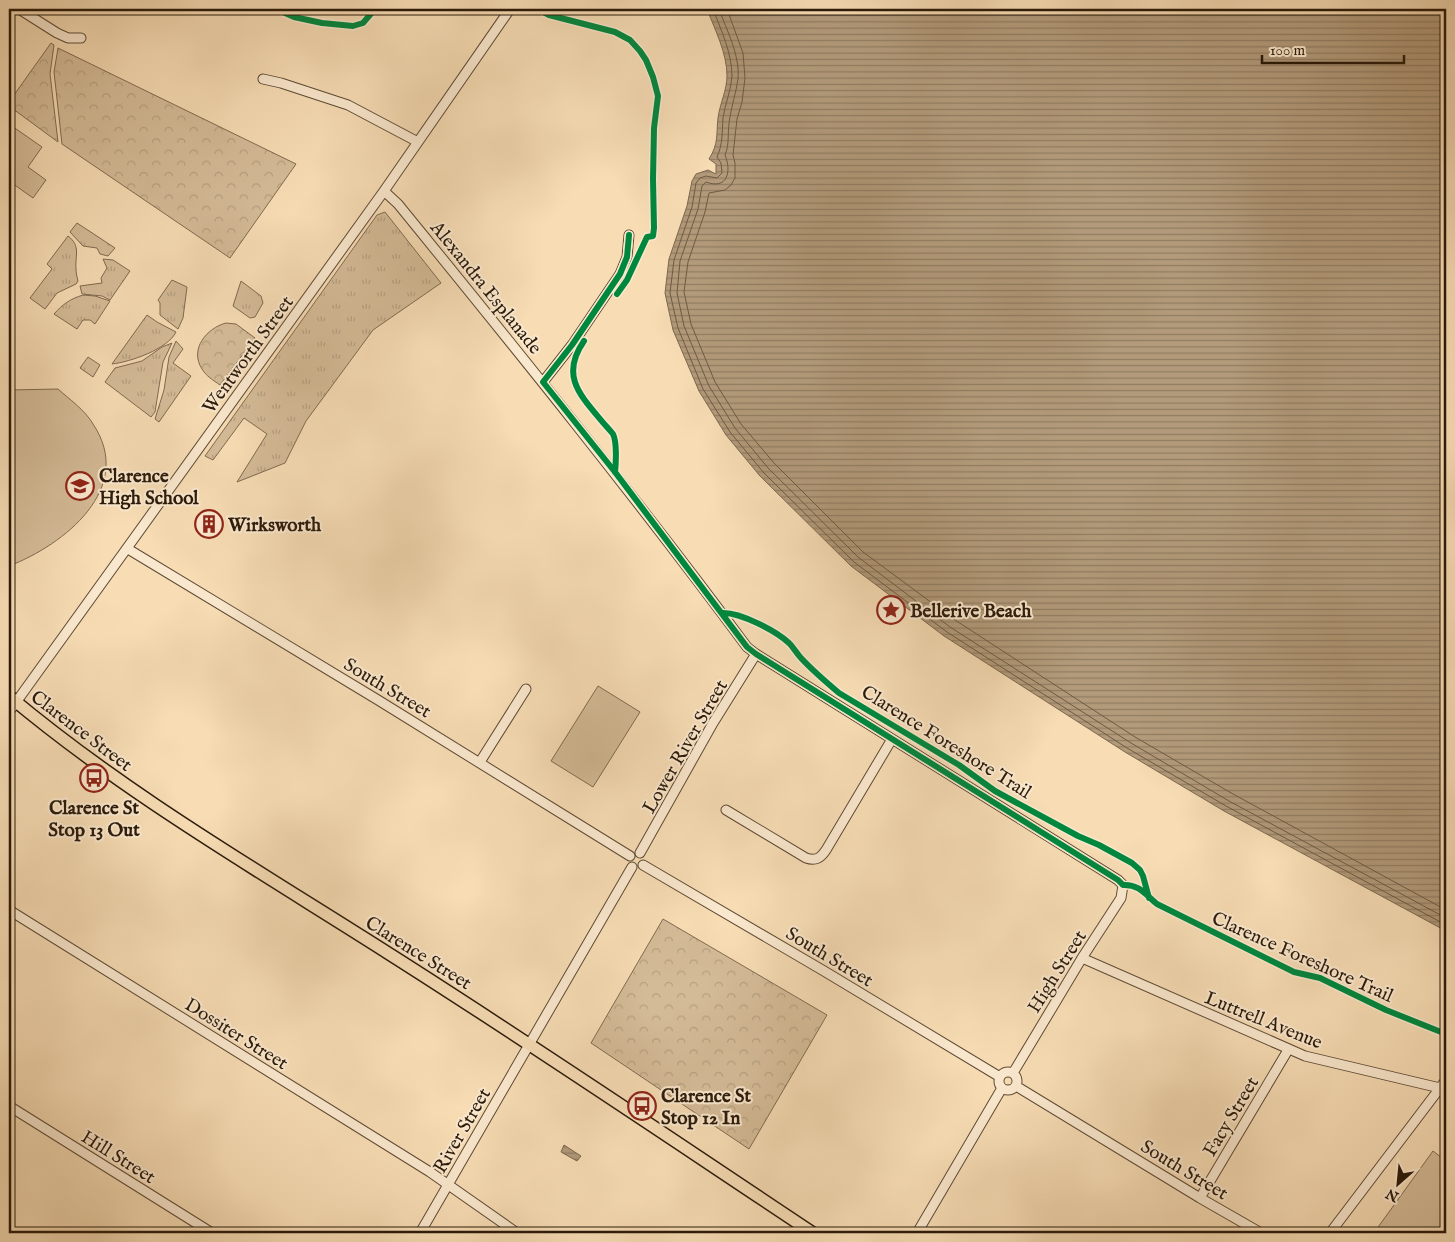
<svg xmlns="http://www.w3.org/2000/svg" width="1455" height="1242" font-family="'IM FELL English',serif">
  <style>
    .grass { fill: url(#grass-tufts); stroke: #806a50 }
    .park { fill: url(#park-crowns); stroke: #806a50 }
    .pitch { fill: #d4bb97; stroke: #806a50 }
    .water { fill: url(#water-rules); stroke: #7c674d }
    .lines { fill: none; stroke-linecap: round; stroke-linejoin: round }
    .shore { stroke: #6e5a42; stroke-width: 1 }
    .minor-casing { stroke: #5e4a34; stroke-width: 11 }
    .major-casing { stroke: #2b1a0a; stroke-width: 14 }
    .minor { stroke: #fae8ce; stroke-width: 9 }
    .major { stroke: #f7dcb4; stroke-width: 11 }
    .cycleway-casing { stroke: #fae8ce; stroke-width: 9 }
    .cycleway { stroke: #00873e; stroke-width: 6 }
    .labels { text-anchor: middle; stroke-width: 4; stroke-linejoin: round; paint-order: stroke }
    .street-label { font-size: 19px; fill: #2b1a0a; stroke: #fae8ce }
    .poi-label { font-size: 19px; font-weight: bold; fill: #2b1a0a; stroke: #fae8ce; text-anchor: start }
  </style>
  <defs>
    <pattern id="grass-tufts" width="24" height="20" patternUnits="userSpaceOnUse" patternTransform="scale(1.25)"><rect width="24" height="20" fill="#d4bb97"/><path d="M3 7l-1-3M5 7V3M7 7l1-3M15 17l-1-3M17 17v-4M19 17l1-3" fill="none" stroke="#b6a081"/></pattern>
    <pattern id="park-crowns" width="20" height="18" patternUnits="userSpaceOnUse" patternTransform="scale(1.25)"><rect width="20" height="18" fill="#d4bb97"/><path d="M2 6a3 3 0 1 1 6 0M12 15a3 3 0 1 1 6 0" fill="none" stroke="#b6a081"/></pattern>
    <pattern id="water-rules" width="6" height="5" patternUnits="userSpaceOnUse" patternTransform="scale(1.25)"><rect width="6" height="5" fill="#b29a7a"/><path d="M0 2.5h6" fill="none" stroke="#917d62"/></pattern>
  </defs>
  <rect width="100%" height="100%" fill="#f7dcb4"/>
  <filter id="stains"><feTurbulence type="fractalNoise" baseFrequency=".004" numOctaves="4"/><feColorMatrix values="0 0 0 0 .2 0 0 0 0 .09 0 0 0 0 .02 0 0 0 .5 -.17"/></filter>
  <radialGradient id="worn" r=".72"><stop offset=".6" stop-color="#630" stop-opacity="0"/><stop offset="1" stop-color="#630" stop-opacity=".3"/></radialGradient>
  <!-- grass -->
  <path class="grass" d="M385,212L441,283L373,330L306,421L285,463L237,482L267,434L244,418L213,460L205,456L377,215Z
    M77,223L115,248L108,256L100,254L97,248L83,246L70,232Z
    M68,236C81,246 75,255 76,269C76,273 77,277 78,281L76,284L57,293L45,309L30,298L52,269L47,264Z
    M103,259L113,260L130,271L110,300L102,296L82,294L80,286L102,283L101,278L107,268Z
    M172,280L187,287L183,318L178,329L160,315V303L158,300Z
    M241,281L261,296L263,303L255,317L250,318L233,306Z
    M83,295L95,296L110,301L95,324L90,320H83L77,329L54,314C63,304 70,299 83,295Z
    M147,315L157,322L176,332C168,349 130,362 112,364Z
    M176,341L183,349L173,363L191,376L159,422L155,419L164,390L169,357Z
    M172,343L163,362L155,412L151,417L105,382L115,368L142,361L162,347Z
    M88,357L100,365L93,377L80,368Z"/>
  <!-- park -->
  <path class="park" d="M51,43L54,45L50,74L58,142L9,106V102Z
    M58,48L296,164L230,258L62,144L54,72Z
    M226,323L236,324L255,338L220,385C213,380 206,376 202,369C189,349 207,328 226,323Z
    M663,919L827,1015L749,1149L591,1043Z"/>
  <!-- pitch -->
  <path class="pitch" d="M9,124L42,147L28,167L46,180L33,198L9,181Z
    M58,389C69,399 85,410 93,424C136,488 64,545 9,566V390Z
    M598,686L640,712L593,787L551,761Z
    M1433,1151L1446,1161V1233H1381L1376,1230Z"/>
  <!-- water -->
  <path class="water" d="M707,9H1446V931L1224,811L1125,752L944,636L851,566L760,476L726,435L699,391L673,330L665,293L669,259L687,206L692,181L696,174L708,170L716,174V164L709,159C719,143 716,135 718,118C720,103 727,90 727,76C727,53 715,30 707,9Z
    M564,1145L581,1156L577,1161L561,1152Z"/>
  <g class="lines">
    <!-- shore -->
    <path class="shore" d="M713,9C721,30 732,53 732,76C731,91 725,104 723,118C722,132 723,144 717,157L721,163L722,173L717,178L706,176L700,178L696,183L692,207L674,260L670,293L678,328L703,389L730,432L764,473L854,562L947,632L1127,748L1226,806L1446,925
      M719,9C727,31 740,55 738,79C736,93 732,104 730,117C727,130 730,144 725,155C732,172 727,190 706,182L702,186L698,209L680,261L677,293L684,326L709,386L735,428L768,468L858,557L950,627L1131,743L1229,801L1446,918
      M727,9L743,53L745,78L742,102L737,119L733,155L735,163V178L731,185L725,190L709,193L705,212L688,262L684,292L691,324L715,382L741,424L774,463L863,552L955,620L1135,737L1233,794L1446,910"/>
    <defs>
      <path id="minor" d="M19,9L57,33L68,38H81
        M263,79L281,83L348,105L418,142
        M384,191L398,204C517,350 635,496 747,647L756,654L1118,880L1123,885L1121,898L1082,958L1013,1073
        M543,382L572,345L620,274L627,257L629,235
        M128,549L378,700L630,856
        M9,712L384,191L508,12
        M480,762L526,689
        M726,810L806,858C815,861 820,859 826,850L892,739
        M640,853L713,723L756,654
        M643,865L824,971L1000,1077
        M9,910L430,1172L517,1233
        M1082,958L1305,1056L1440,1088
        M999 1081a9 9 0 1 1 18 0a9 9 0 1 1-18 0Z
        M1016,1086L1200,1198L1261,1233
        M9,1106L212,1233
        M1200,1198L1288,1050
        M420,1233L632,867
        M917,1233L1002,1088
        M1330,1233L1446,1080"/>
      <path id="major" d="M9,696C127,795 261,872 391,955C533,1045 673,1140 813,1233"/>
    </defs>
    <!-- minor casing -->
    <use href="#minor" class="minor-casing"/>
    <!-- major casing -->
    <use href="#major" class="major-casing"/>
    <!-- minor -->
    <use href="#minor" class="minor"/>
    <!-- major -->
    <use href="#major" class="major"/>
    <defs>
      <path id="cycleway" d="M276,9L294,17L322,23L353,26L363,23L375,9
        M538,9L549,15L615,32L630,40L640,51L646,60L653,77L658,96L654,128L653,179L654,228L653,236L647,237L627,280L617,294
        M629,235L627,257L620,274L572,345L543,382L615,472L747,647L756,654L1118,880L1123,885C1139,884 1146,895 1157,904L1294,972L1320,978L1386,1010L1446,1034
        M584,341C561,374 578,393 600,419C604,424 609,429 613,434C617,442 616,463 615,472
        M722,613C740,612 776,631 789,643C794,648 797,654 801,658C813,671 826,682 839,693L959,765L995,791L1078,836L1099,845L1132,863L1140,870L1143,876L1149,898"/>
    </defs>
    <!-- cycleway casing -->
    <use href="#cycleway" class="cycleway-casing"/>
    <!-- cycleway -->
    <use href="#cycleway" class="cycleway"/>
  </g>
  <!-- icons -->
  <defs>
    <symbol id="school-ring" viewBox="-11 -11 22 22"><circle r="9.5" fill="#fae8ce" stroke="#8f2418" stroke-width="1.5"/><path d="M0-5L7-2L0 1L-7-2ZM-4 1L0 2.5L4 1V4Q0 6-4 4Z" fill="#8f2418"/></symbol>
    <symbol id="building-ring" viewBox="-11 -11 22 22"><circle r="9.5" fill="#fae8ce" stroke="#8f2418" stroke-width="1.5"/><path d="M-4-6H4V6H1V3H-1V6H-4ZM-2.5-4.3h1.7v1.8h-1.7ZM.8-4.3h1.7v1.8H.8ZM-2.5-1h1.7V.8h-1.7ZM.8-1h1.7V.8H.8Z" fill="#8f2418"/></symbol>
    <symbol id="sight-ring" viewBox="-11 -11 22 22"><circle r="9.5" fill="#fae8ce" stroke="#8f2418" stroke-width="1.5"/><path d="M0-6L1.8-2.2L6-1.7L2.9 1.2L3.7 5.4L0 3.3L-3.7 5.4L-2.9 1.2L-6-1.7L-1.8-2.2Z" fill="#8f2418"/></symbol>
    <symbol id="bus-ring" viewBox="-11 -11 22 22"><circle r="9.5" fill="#fae8ce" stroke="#8f2418" stroke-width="1.5"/><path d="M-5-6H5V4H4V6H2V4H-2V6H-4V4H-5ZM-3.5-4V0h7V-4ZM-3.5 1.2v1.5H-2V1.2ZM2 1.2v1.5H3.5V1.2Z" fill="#8f2418"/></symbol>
  </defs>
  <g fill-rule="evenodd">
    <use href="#school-ring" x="64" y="470" width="32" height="32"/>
    <use href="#building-ring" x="193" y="508" width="32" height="32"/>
    <use href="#sight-ring" x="875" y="594" width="32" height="32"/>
    <use href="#bus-ring" x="78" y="762" width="32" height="32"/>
    <use href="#bus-ring" x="626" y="1090" width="32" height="32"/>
  </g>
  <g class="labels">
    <!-- street labels -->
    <g class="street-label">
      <text transform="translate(487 287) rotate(51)" y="7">Alexandra Esplanade</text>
      <text transform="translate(247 354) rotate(-54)" y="7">Wentworth Street</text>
      <text transform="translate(388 687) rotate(31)" y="7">South Street</text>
      <text transform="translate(82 730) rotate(37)" y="7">Clarence Street</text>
      <text transform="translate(947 741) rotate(32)" y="7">Clarence Foreshore Trail</text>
      <text transform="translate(684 746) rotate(-60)" y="7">Lower River Street</text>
      <text transform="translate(419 952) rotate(32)" y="7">Clarence Street</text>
      <text transform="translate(830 956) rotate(31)" y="7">South Street</text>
      <text transform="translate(1303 956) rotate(24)" y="7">Clarence Foreshore Trail</text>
      <text transform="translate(1056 971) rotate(-58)" y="7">High Street</text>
      <text transform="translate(1264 1019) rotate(22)" y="7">Luttrell Avenue</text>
      <text transform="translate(237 1033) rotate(32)" y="7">Dossiter Street</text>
      <text transform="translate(1230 1116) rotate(-59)" y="7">Facy Street</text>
      <text transform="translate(461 1130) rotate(-60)" y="7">River Street</text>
      <text transform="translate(119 1156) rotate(32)" y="7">Hill Street</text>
      <text transform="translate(1185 1169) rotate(31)" y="7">South Street</text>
    </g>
    <!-- poi labels -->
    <g class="poi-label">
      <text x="99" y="482">Clarence<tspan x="99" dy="22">High School</tspan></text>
      <text x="228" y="531">Wirksworth</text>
      <text x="910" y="617">Bellerive Beach</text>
      <text x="94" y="814" text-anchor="middle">Clarence St<tspan x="94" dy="22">Stop 13 Out</tspan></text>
      <text x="661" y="1102">Clarence St<tspan x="661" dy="22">Stop 12 In</tspan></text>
    </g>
  </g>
  <!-- margin -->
  <rect width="1455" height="1242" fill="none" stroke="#f7dcb4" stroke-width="30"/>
  <rect x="10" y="10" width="1435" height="1222" fill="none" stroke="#2b1a0a" stroke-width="2.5"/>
  <rect x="15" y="15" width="1425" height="1212" fill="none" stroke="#2b1a0a"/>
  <!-- north arrow -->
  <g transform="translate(1398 1184) rotate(207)" stroke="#fae8ce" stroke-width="4" paint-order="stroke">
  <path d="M0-4L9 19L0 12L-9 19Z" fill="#2b1a0a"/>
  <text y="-8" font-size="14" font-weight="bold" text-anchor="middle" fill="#2b1a0a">N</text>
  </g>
  <!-- scale -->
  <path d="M1262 55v8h142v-8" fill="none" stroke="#2b1a0a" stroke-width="2.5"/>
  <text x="1270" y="55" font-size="15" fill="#2b1a0a" stroke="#fae8ce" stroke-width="4" paint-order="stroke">100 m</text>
  <rect width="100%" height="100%" filter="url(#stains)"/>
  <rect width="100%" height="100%" fill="url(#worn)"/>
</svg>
